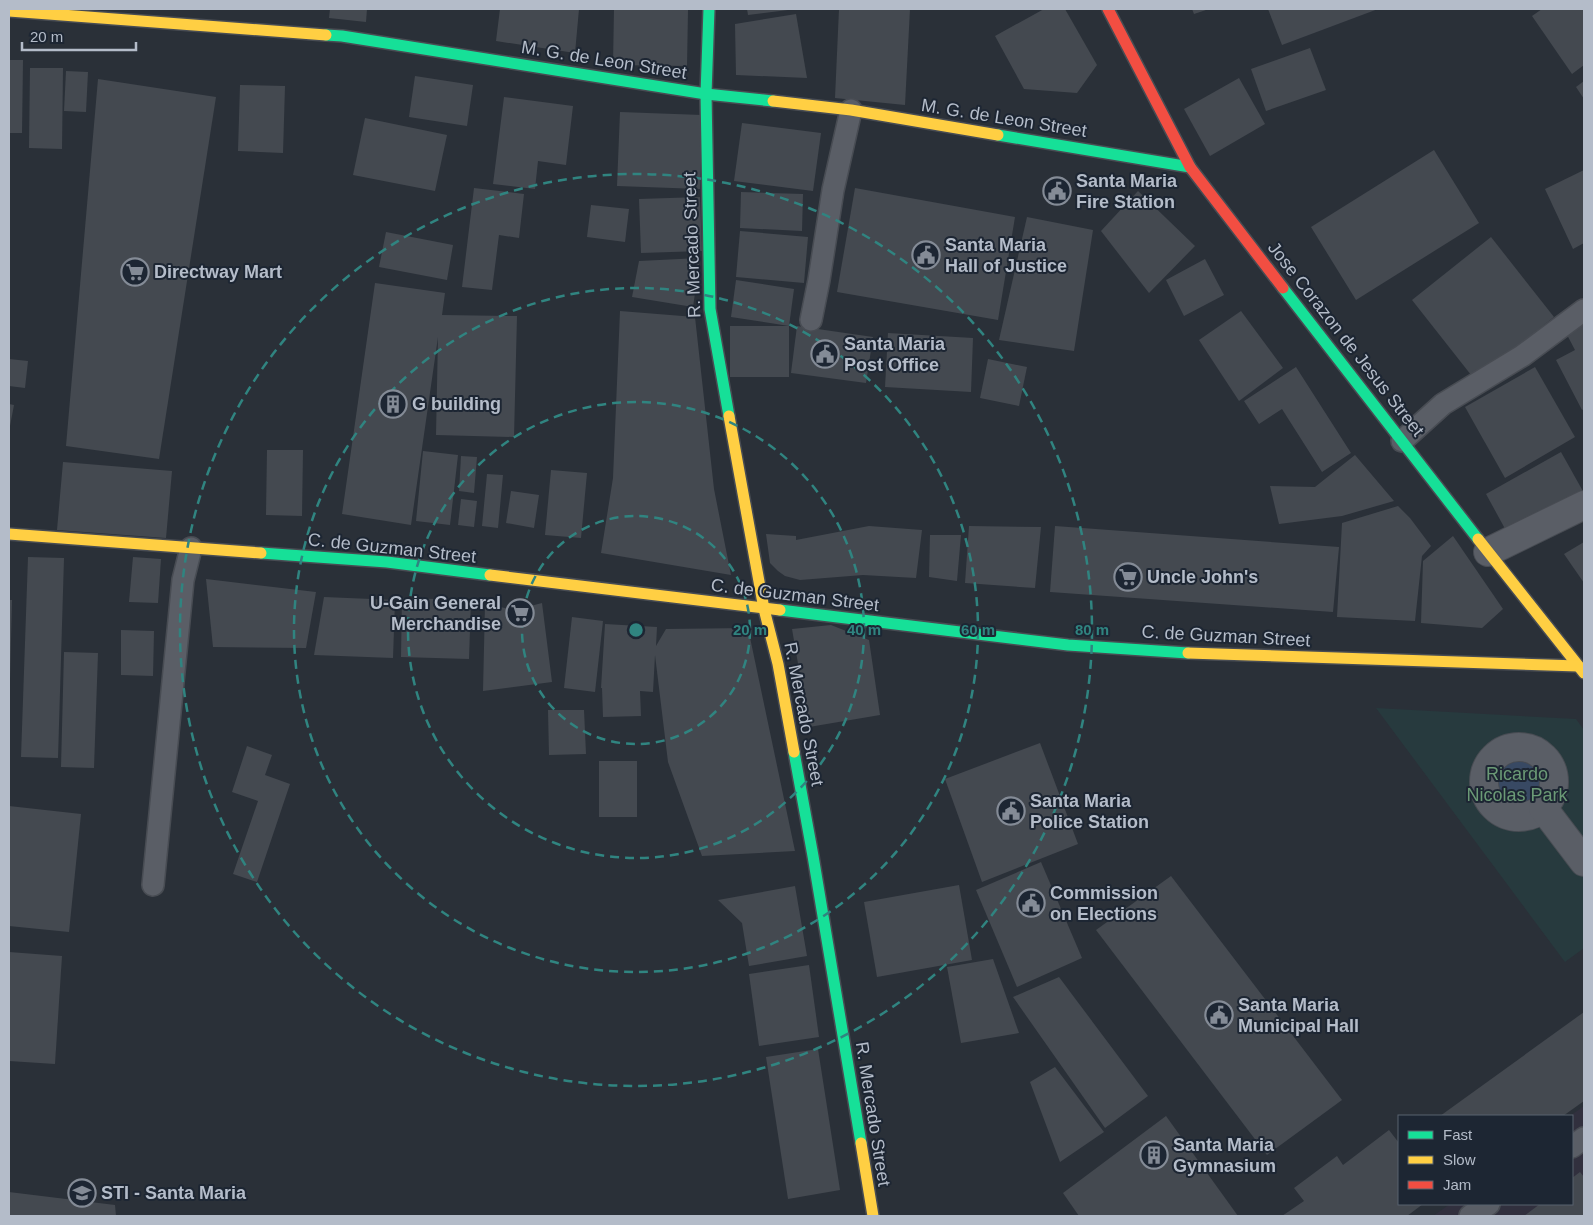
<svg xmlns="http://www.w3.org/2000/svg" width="1593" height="1225" font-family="Helvetica,sans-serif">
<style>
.medical{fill:#31303e}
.green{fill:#273a3e}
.water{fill:#384963}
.building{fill:#444950}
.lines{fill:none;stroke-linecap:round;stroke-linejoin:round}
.lane-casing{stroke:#484c53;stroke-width:24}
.street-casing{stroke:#484c53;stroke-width:30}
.fast-casing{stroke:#484c53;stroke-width:14}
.slow-casing{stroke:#484c53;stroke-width:14}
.jam-casing{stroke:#484c53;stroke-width:14}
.lane{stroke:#5a5e66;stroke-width:21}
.street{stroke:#5a5e66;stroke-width:28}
.fast{stroke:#16e098;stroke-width:11}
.slow{stroke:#ffcf43;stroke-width:11}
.jam{stroke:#f24e42;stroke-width:11}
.ring{fill:none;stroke:#308480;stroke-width:2.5;stroke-dasharray:9 6}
.labels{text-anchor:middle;stroke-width:4;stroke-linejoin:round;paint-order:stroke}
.street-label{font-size:18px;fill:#b4bcc9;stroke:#1d2633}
.poi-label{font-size:18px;font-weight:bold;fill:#b4bcc9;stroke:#1d2633;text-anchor:start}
.park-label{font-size:18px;fill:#6b9a76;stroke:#1d2633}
.centre{fill:#308480;stroke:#1d2633;stroke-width:2.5}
.ring-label{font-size:15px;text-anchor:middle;font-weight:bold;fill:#308480;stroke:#1d2633;stroke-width:4;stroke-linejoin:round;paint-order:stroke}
</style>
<rect width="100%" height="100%" fill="#2a3038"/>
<polygon class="medical" points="1584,1106 1584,1216 1433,1216 1450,1204 1572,1204 1572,1116 1570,1116"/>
<polygon class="green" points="1376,708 1576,719 1584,730 1584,948 1565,962"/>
<circle class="water" cx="1521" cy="782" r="23"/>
<g class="building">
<polygon points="330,9 367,9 366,22 329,18"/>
<polygon points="500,9 579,9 575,53 496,41"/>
<polygon points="614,9 688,10 687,66 613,65"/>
<polygon points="747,9 788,9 788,10 748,15"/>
<polygon points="839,9 910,9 905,105 835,98"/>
<polygon points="1044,9 1065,9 1097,65 1077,93 1024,89 995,36"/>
<polygon points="1192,9 1209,9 1194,14"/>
<polygon points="1268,9 1378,9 1282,45"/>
<polygon points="1542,9 1584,9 1584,65 1572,74 1532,16"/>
<polygon points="796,14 807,78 736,75 735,24"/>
<polygon points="1310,48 1326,90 1266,111 1251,69"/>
<polygon points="9,60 23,60 22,133 9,133"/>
<polygon points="30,68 63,68 62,149 29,148"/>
<polygon points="66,71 88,72 86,112 64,111"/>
<polygon points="415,76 473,85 467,126 409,117"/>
<polygon points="1239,78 1265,124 1210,156 1184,109"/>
<polygon points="98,79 216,97 159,459 66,446"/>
<polygon points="1584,81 1584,99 1576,87"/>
<polygon points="240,85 285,86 283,153 238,151"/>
<polygon points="504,97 573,106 566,165 538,161 535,189 493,184"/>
<polygon points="620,112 702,115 700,189 617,186"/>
<polygon points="365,118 447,135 435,191 353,175"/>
<polygon points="742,123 821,133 813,191 734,181"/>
<polygon points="1434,150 1479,223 1356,300 1311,227"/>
<polygon points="1584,170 1584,243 1573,249 1545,189"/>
<polygon points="474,188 524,194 519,238 499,235 492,290 462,287"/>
<polygon points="855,188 1015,217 998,320 837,292"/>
<polygon points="1138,191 1195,246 1149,293 1101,231"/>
<polygon points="741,192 803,194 802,231 740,228"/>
<polygon points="700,197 702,251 641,253 639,199"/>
<polygon points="591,205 629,209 625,242 587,237"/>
<polygon points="1027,217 1093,230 1074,351 999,340"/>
<polygon points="740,231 808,237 804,283 736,277"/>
<polygon points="386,232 453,245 447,280 379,267"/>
<polygon points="1491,237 1554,317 1475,380 1412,300"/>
<polygon points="700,258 693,307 632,297 639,261"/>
<polygon points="1205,259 1224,295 1184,316 1166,280"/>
<polygon points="736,280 794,289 789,326 731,317"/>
<polygon points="375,283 445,293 442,315 517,316 514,437 436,435 438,337 411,525 342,514"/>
<polygon points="620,311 695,317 714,489 731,575 601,553 613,478"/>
<polygon points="1241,311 1283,368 1239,401 1199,340"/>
<polygon points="1584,321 1584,409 1582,410 1556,360 1575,350 1565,331"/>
<rect x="730" y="326" width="59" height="51"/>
<polygon points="797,326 873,337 866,383 791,373"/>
<polygon points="888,333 973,338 971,392 885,387"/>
<polygon points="9,359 28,361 25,388 9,386"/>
<polygon points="988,359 1027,367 1019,406 980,398"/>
<polygon points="1296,367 1351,453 1322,472 1282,409 1259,424 1244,401"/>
<polygon points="1535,367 1575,437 1505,478 1465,407"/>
<polygon points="9,404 14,405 10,426 9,426"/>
<polygon points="267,450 303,450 302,516 266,515"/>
<polygon points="423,451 458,455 450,525 416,521"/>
<polygon points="1561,452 1584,493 1509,536 1486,494"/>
<polygon points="1355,455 1394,501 1342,516 1279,524 1270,486 1315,487"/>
<polygon points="461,456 477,457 474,493 459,491"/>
<polygon points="63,462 172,471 166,538 57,530"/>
<polygon points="551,470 587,473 581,538 545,535"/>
<polygon points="487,474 503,475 498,528 482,526"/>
<polygon points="511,491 539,495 534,528 506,523"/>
<polygon points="461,499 477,501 474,527 458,525"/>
<polygon points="1398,506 1410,518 1431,546 1422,556 1415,621 1337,617 1342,523"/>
<polygon points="869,526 922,530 916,578 863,575 800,580 785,576 778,571 770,563 766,534 796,536 796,540"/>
<polygon points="969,526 1041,527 1035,588 965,583"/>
<polygon points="1055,526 1339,547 1333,612 1050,592"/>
<polygon points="930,535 961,535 957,581 929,577"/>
<polygon points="1453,536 1503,609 1482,628 1421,623 1423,561"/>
<polygon points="1584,542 1584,583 1564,554"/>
<polygon points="28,557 64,558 58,758 21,757"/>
<polygon points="133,557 161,559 158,603 129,602"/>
<polygon points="206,579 316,592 306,648 213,647"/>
<polygon points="324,597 395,600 393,658 314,655"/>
<polygon points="402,598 471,600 469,659 401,657"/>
<polygon points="9,600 12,600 10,680 9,680"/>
<polygon points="542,603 552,682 483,691 485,604 515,610"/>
<polygon points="572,617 603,621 595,692 564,688"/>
<polygon points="605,624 657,627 656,646 666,629 748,628 795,851 702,856 668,762 655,655 653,692 640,691 641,716 603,717 602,688 601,688"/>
<polygon points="831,625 869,640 880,715 809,727 792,629"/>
<polygon points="121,630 154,631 153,676 121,675"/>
<polygon points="64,652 98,653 94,768 61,767"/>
<polygon points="548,710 584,710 586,754 549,755"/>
<polygon points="1040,743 1078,844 982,882 945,779"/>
<polygon points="247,746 272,755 265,775 290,784 257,882 233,874 258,801 232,792"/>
<rect x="599" y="761" width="38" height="56"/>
<polygon points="9,806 81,814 69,932 9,926"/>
<polygon points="1041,862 1082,958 1017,987 976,890"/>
<polygon points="1171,876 1342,1100 1267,1155 1096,930"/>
<polygon points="959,885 972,960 877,977 864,902"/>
<polygon points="795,886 807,956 749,966 742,923 718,900"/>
<polygon points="9,952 62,956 55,1064 9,1061"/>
<polygon points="993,959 1019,1033 961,1043 947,967"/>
<polygon points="809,965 819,1037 759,1046 749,974"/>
<polygon points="1059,977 1148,1096 1105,1128 1013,997"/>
<polygon points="1584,1012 1584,1101 1563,1116 1440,1116"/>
<polygon points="818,1049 840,1190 788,1199 766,1057"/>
<polygon points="1055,1067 1104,1132 1060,1162 1030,1082"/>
<polygon points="1166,1116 1238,1216 1079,1216 1063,1193"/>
<polygon points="1389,1130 1399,1143 1399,1204 1423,1204 1407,1216 1282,1216 1304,1201 1294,1188 1337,1156 1343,1165"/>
<polygon points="1580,1172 1584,1177 1584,1216 1524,1216 1540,1204 1572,1204 1572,1178"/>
<polygon points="9,1192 115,1205 116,1216 9,1216"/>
</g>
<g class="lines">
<g class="lane-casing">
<g id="lane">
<polyline points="811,320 819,280 833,190 851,110"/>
<polyline points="1402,441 1443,404 1522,356 1584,310"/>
<polyline points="153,885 183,580 191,548"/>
<polyline points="1572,1147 1584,1138"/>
<polyline points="1470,1216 1489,1204"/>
</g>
</g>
<g class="street-casing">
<g id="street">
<polyline points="1488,552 1584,505"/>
<circle cx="1519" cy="782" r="35"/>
<polyline points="1543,808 1584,862"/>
</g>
</g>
<g class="fast-casing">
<g id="fast">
<polyline points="709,9 706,94 710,309 729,416"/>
<polyline points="326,35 342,36 706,94 773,101"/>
<polyline points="998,135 1190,167"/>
<polyline points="1283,288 1478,539"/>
<polyline points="261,553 387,562 490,575"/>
<polyline points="780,610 1068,645 1188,653"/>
<polyline points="794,752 813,856 861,1143"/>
</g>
</g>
<g class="slow-casing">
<g id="slow">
<polyline points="9,11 326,35"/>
<polyline points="773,101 851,110 998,135"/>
<polyline points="729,416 764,609 778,664 794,752"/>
<polyline points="9,534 261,553"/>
<polyline points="1478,539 1584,673"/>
<polyline points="490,575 780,610"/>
<polyline points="1188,653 1578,666"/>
<polyline points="861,1143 873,1216"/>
</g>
</g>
<g class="jam-casing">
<polyline id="jam" points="1108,9 1190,167 1283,288"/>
</g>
<use href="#lane" class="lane"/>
<use href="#street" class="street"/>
<use href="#fast" class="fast"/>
<use href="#slow" class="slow"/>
<use href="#jam" class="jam"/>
</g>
<g class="ring">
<circle cx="636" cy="630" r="114"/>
<circle cx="636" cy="630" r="228"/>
<circle cx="636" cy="630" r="342"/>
<circle cx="636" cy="630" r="456"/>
</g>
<defs>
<g id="civic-ring" transform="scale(1.4375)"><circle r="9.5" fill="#1d2633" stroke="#848b96" stroke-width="1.5"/><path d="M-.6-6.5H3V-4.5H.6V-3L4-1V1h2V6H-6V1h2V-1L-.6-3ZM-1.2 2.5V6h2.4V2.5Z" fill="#848b96"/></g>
<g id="supermarket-ring" transform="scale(1.4375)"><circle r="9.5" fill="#1d2633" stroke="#848b96" stroke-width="1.5"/><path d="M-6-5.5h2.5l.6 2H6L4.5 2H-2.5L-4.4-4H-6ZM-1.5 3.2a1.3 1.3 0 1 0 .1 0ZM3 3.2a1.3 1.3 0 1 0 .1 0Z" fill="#848b96"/></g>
<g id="building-ring" transform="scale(1.4375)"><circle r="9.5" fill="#1d2633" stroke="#848b96" stroke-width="1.5"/><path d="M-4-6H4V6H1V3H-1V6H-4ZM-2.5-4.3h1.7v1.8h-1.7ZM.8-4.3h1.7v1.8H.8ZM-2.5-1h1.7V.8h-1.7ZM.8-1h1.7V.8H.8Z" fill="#848b96"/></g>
<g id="university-ring" transform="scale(1.4375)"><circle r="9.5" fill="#1d2633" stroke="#848b96" stroke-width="1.5"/><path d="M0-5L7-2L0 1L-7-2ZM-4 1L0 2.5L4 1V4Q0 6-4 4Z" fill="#848b96"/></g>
</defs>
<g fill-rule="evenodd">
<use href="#civic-ring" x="1057" y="191"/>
<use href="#civic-ring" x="926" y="255"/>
<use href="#supermarket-ring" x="135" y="272"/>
<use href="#civic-ring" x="825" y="354"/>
<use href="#building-ring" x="393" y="404"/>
<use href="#supermarket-ring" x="1128" y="577"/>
<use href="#supermarket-ring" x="520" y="613"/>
<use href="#civic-ring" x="1011" y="811"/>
<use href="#civic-ring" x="1031" y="903"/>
<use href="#civic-ring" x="1219" y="1015"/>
<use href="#building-ring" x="1154" y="1155"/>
<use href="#university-ring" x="82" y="1193"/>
</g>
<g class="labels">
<g class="street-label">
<text transform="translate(604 60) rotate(9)" y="6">M. G. de Leon Street</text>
<text transform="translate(1004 118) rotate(9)" y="6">M. G. de Leon Street</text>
<text transform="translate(692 245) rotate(-92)" y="6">R. Mercado Street</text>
<text transform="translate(1346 339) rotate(52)" y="6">Jose Corazon de Jesus Street</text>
<text transform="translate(392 548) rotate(6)" y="6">C. de Guzman Street</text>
<text transform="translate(795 595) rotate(7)" y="6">C. de Guzman Street</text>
<text transform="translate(1226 636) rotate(3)" y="6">C. de Guzman Street</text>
<text transform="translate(804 714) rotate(79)" y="6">R. Mercado Street</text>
<text transform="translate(873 1114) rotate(81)" y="6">R. Mercado Street</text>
</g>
<g class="poi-label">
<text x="1076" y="187">Santa Maria<tspan x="1076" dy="21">Fire Station</tspan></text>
<text x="945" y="251">Santa Maria<tspan x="945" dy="21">Hall of Justice</tspan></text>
<text x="154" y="278">Directway Mart</text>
<text x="844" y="350">Santa Maria<tspan x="844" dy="21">Post Office</tspan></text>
<text x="412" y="410">G building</text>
<text x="1147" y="583">Uncle John's</text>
<text x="501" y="609" text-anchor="end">U-Gain General<tspan x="501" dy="21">Merchandise</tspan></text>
<text x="1030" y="807">Santa Maria<tspan x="1030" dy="21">Police Station</tspan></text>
<text x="1050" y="899">Commission<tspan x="1050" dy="21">on Elections</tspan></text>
<text x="1238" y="1011">Santa Maria<tspan x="1238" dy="21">Municipal Hall</tspan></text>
<text x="1173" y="1151">Santa Maria<tspan x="1173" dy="21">Gymnasium</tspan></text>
<text x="101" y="1199">STI - Santa Maria</text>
</g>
<g class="park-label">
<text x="1517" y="780">Ricardo<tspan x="1517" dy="21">Nicolas Park</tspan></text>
</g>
</g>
<circle cx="636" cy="630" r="8" class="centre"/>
<g class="ring-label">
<text x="750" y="635">20 m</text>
<text x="864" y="635">40 m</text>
<text x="978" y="635">60 m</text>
<text x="1092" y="635">80 m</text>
</g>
<rect width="1593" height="1225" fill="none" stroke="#b4bcc9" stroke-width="20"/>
<rect x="1398" y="1115" width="175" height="90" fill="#1d2633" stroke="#59626f"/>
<rect x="1408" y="1131" width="25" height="8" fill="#16e098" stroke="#59626f"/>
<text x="1443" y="1140" font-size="15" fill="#b4bcc9">Fast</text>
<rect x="1408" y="1156" width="25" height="8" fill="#ffcf43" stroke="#59626f"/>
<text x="1443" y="1165" font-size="15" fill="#b4bcc9">Slow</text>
<rect x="1408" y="1181" width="25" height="8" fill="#f24e42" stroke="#59626f"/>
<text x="1443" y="1190" font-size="15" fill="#b4bcc9">Jam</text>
<path d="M22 42v8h114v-8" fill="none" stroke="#b4bcc9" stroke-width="2.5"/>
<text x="30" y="42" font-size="15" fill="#b4bcc9" stroke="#1d2633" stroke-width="4" paint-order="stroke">20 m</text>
</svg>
